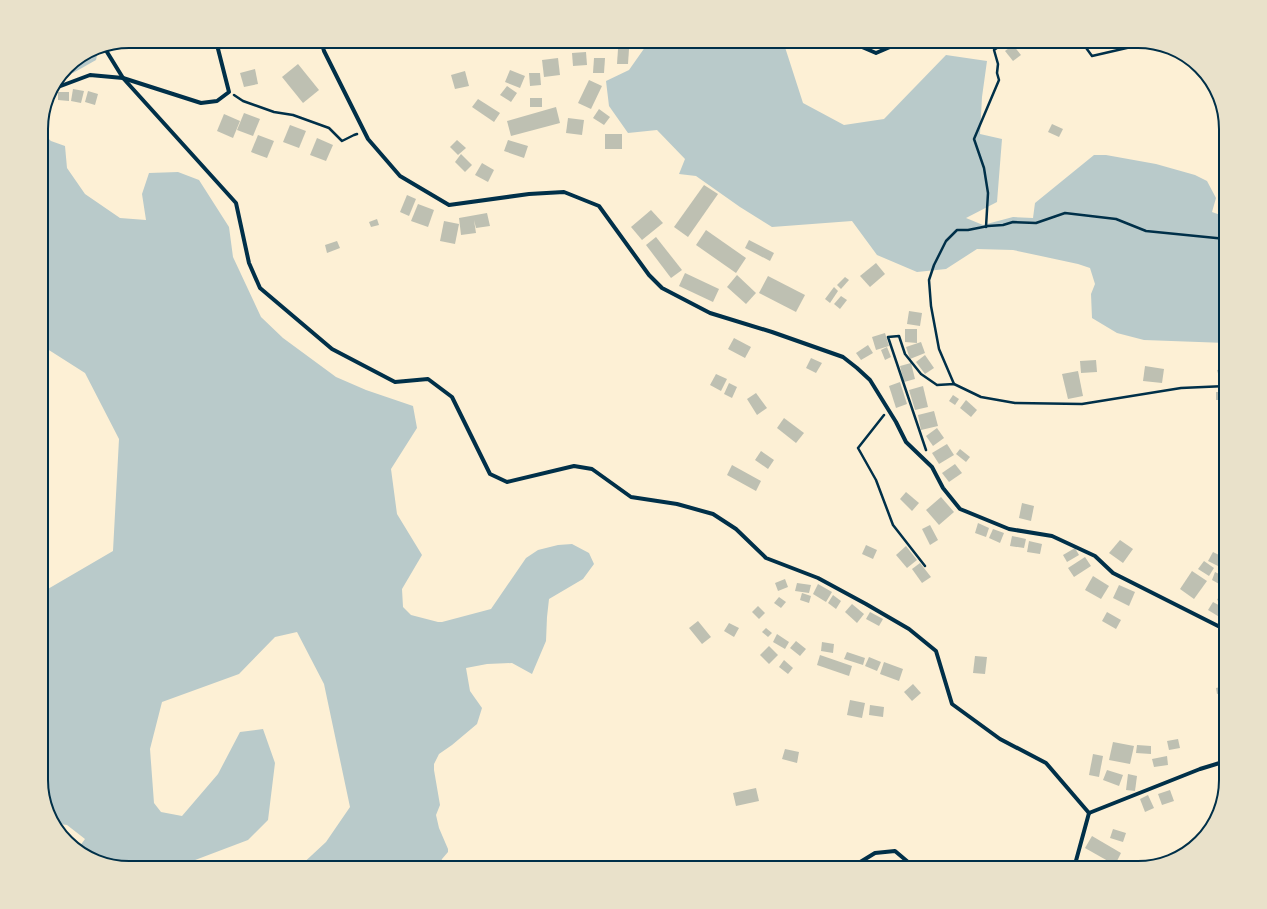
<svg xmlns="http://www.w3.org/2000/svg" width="1267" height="909" font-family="Raleway,sans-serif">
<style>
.green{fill:#b9caca}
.building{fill:#bec0b2}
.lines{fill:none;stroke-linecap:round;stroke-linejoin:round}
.path{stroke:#003049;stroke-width:2.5}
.minor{stroke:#003049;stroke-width:4}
.rim{fill:none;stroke:#003049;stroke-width:2}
</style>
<rect width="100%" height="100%" fill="#fdf0d5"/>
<g class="green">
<polygon points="648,41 783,41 803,103 844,125 884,119 946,55 987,61 982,97 980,134 1002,139 997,202 966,218 983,225 1013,217 1033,218 1035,203 1094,155 1106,155 1156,164 1195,175 1207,181 1216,198 1212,212 1226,217 1226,343 1144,340 1117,333 1092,318 1091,294 1095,284 1090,268 1078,264 1013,250 977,249 946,269 917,272 877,255 852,221 772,227 740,207 696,176 679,174 685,159 657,130 628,133 609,106 606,81 629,70 648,43"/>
<polygon points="99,47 96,60 73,73 62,75 71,63 96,48"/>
<polygon points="41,132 51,141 65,146 67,168 85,194 120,218 146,220 142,194 149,173 178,172 199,180 229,227 233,257 261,317 283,338 336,377 366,390 413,406 417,428 391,469 397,514 422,555 402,589 403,607 411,615 438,622 442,622 491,609 526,558 538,550 558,545 572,544 589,553 594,564 583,579 549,599 547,617 546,641 532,674 512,663 487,664 466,668 470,691 482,708 477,724 452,745 439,754 434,764 434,770 440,805 436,815 439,828 448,849 448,852 442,859 439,868 298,868 326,842 350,807 324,684 297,632 275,637 239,674 162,702 150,749 154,803 161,812 182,816 218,774 240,732 263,729 275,763 268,820 248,840 174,868 129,868 77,850 85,839 67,825 53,823 50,819 41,785 41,593 113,551 119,439 85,373 41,345"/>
</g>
<g class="building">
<polygon points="1013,45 1021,55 1013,61 1005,51"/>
<polygon points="618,49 629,49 628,64 617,64"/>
<polygon points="586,52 587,65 573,66 572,53"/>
<polygon points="558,58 560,75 544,77 542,60"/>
<polygon points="594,58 605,58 604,73 593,73"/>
<polygon points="298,64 319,90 303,103 282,77"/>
<polygon points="255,69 258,84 244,87 240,73"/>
<polygon points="510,70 525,76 520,88 505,82"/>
<polygon points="465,71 469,86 455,89 451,75"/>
<polygon points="529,73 540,73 541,85 530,86"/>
<polygon points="589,80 602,86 591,109 578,103"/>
<polygon points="507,86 517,93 511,102 500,95"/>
<polygon points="73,89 84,91 81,103 71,101"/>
<polygon points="88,91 98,94 95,105 85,102"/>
<polygon points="58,92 69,92 69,101 58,100"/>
<rect x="530" y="98" width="12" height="9"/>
<polygon points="478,99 500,113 494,122 472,107"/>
<polygon points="556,107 560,123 511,136 507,121"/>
<polygon points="599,109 610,117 604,125 593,118"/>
<polygon points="244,113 260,119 253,136 237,130"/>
<polygon points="224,114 240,121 233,138 217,131"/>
<polygon points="568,118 584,120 582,135 566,133"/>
<polygon points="1052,124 1063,129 1059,137 1048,132"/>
<polygon points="290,125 306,131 299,148 283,142"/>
<rect x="605" y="134" width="17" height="15"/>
<polygon points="258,135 274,141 267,158 251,152"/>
<polygon points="317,138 333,145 326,161 310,155"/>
<polygon points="457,140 466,148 458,155 450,147"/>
<polygon points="508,140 528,146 524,158 504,151"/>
<polygon points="461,154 472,165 465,172 455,162"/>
<polygon points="482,163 494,170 488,182 475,175"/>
<polygon points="704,185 718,194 688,237 674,227"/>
<polygon points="407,195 416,199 409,216 400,212"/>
<polygon points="418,204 434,210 428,227 411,221"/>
<polygon points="651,210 663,223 642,240 631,227"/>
<polygon points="487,213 490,226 476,228 474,220 476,233 461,235 459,218"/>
<polygon points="377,219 379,225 371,227 369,222"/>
<polygon points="444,221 459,224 455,244 440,241"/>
<polygon points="706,230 746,258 736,273 696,245"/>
<polygon points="656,237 682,270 671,278 646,245"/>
<polygon points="749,240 774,253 770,261 745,248"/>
<polygon points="337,241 340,248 327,253 325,245"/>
<polygon points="876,263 885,274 870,287 860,276"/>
<polygon points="685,273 719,289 713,302 679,286"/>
<polygon points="737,275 756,293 746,304 727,287"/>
<polygon points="768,276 805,295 796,312 759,293"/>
<polygon points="845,277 849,280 841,289 837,285"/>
<polygon points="834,287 838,291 830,303 825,299"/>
<polygon points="841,296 847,300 840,309 834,304"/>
<polygon points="909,311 922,313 920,326 907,324"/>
<polygon points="905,329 917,329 917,343 905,342"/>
<polygon points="885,333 889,346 876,350 872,337"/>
<polygon points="734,338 751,347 745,358 728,349"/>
<polygon points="921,342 925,353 910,359 906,347"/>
<polygon points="868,345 873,353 861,360 856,353"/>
<polygon points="887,347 891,357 885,360 881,350"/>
<polygon points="925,355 934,368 925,374 916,362"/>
<polygon points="811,358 822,363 816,373 806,368"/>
<polygon points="1096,360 1097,372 1081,373 1080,361"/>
<polygon points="911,363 915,379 904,382 900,366"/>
<polygon points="1145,366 1164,369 1162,383 1143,381"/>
<polygon points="1226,369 1226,376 1219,377 1217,370"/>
<polygon points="1078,371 1083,396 1068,399 1062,374"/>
<polygon points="716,374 727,379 721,391 710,385"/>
<polygon points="900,382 907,404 896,408 889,386"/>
<polygon points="729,383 737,387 732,398 724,394"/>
<polygon points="923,386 928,407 915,410 909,390"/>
<rect x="1216" y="392" width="10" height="8"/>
<polygon points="756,393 767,408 757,415 747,399"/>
<polygon points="953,395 959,399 955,405 949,401"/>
<polygon points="966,400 977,410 971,417 960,408"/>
<polygon points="934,411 938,426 921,430 918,415"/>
<polygon points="784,418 804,433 796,443 777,428"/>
<polygon points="937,428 944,438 933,446 926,436"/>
<polygon points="947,444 954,455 939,464 932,453"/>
<polygon points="960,449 970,457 966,462 956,454"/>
<polygon points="761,451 774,460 768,469 755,460"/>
<polygon points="955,464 962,473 949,482 942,473"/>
<polygon points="732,465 761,481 756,491 727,475"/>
<polygon points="906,492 919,503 912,511 900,499"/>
<polygon points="941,497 954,512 939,525 926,510"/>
<polygon points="1022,503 1034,506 1031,521 1019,518"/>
<polygon points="978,523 989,528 986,537 975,533"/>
<polygon points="930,525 938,540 930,545 922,529"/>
<polygon points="993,529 1004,533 1000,543 989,538"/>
<polygon points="1012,536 1026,539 1024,548 1010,546"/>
<polygon points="1120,540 1133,549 1123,563 1109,553"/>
<polygon points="1029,541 1042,544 1040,554 1027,552"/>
<polygon points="866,545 877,550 873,559 862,554"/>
<polygon points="906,546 917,560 907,568 896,555"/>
<polygon points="1075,548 1079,555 1067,562 1063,555"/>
<polygon points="1213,552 1225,558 1220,567 1208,561"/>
<polygon points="1085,557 1091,566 1074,577 1068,568"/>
<polygon points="1204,561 1214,568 1209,576 1198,569"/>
<polygon points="920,563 931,577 922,583 912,569"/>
<polygon points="1192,571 1207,581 1194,599 1180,589"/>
<polygon points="1215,572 1225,577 1221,585 1212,580"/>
<polygon points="1093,576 1109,586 1101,599 1085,590"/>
<polygon points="785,579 788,587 778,591 775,583"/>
<polygon points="797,583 811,585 809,593 795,591"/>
<polygon points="818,584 832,592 826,602 813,594"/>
<polygon points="1119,585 1135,592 1129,606 1113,598"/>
<polygon points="1222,591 1226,593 1226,604 1217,600"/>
<polygon points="802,593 811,596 809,603 800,600"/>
<polygon points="833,595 841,601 836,609 828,603"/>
<polygon points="779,597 786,602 781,608 774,603"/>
<polygon points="1213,602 1226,609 1226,621 1208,610"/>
<polygon points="852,604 864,614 857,623 845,612"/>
<polygon points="758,606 765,613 759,619 752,612"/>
<polygon points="870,612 883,619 879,626 866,619"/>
<polygon points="1107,612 1121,620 1116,629 1102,621"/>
<polygon points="698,621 711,637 702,644 689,628"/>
<polygon points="729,623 739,628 734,637 724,631"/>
<polygon points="766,628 772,633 768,637 762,632"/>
<polygon points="777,634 789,642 785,649 773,642"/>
<polygon points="796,641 806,649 800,656 790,648"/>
<polygon points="822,642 834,644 833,653 821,651"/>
<polygon points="769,646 778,655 769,664 760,655"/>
<polygon points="847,652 865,658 863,665 844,659"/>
<polygon points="820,655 852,666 849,676 817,665"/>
<polygon points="975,656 987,657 985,674 973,673"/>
<polygon points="869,657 881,662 877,671 865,666"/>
<polygon points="784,660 793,668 788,674 779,667"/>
<polygon points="884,662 903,669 899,681 880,674"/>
<polygon points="913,684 921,693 912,701 904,692"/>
<polygon points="1225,686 1226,692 1217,694 1216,688"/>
<polygon points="850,700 865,703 862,718 847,715"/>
<polygon points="870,705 884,707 883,717 869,715"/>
<polygon points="1178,739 1180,748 1169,750 1167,741"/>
<polygon points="1113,742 1134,746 1130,764 1109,760"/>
<polygon points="1137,745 1151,746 1151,754 1136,753"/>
<polygon points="785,749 799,752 797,763 782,759"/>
<polygon points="1093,754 1103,756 1099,777 1089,775"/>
<polygon points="1167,756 1168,765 1154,767 1152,759"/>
<polygon points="1107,770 1123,775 1119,786 1103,780"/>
<polygon points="1128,774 1137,776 1135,791 1126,790"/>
<polygon points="756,788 759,801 736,806 733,793"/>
<polygon points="1170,790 1174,801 1162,805 1158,794"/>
<polygon points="1148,795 1154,808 1145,812 1140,799"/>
<polygon points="1113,829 1126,833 1123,842 1110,838"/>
<polygon points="1092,836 1121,853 1115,865 1085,848"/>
</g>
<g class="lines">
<g class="path">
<polyline points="1079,41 1084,45 1092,56 1131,47 1148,44"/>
<polyline points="1175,53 1179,55"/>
<polyline points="234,95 243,101 274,112 293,115 329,128 342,141 354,135 357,134"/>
<polyline points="986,227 988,193 984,168 974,139 999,80 997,73 998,64 994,50 1001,45 1002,41"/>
<polyline points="954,384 939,349 931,306 929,280 934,265 946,241 957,230 968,230 988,226 1003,225 1013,222 1036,223 1065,213 1116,219 1146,231 1226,239"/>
<polyline points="884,415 858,448 876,480 893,525 925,566"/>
<polyline points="926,450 888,337 899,336 905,354 921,374 937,385 954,384 981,397 1015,403 1082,404 1181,388 1226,386"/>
</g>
<g class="minor">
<polyline points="321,41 324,51 368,139 400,176 449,205 529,194 564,192 599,206 649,275 662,288 710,313 772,332 843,357 857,368 870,380 896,422 906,442 932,467 943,488 960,509 1009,529 1052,536 1095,556 1113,573 1226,630"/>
<polyline points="853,41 855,44 876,53 904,41"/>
<polyline points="108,45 107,52 123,78 236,203 249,263 260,288 332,349 395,382 428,379 452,397 490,474 507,482 574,466 592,469 631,497 677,504 713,514 736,529 766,558 818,578 866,604 909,629 936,651 952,704 1000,739 1046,763 1089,813"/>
<polyline points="50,90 90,75 123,78 201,103 217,101 229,92 216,41"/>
<polyline points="1089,813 1200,769 1226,761"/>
<polyline points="856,868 857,864 875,853 895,851 908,862 913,868"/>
<polyline points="1074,868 1089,813"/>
</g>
</g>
<path d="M0 0H1267V909H0ZM129 48H1138A81 81 0 0 1 1219 129V780A81 81 0 0 1 1138 861H129A81 81 0 0 1 48 780V129A81 81 0 0 1 129 48Z" fill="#e9e1ca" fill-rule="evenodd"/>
<path class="rim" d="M129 48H1138A81 81 0 0 1 1219 129V780A81 81 0 0 1 1138 861H129A81 81 0 0 1 48 780V129A81 81 0 0 1 129 48Z"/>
</svg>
